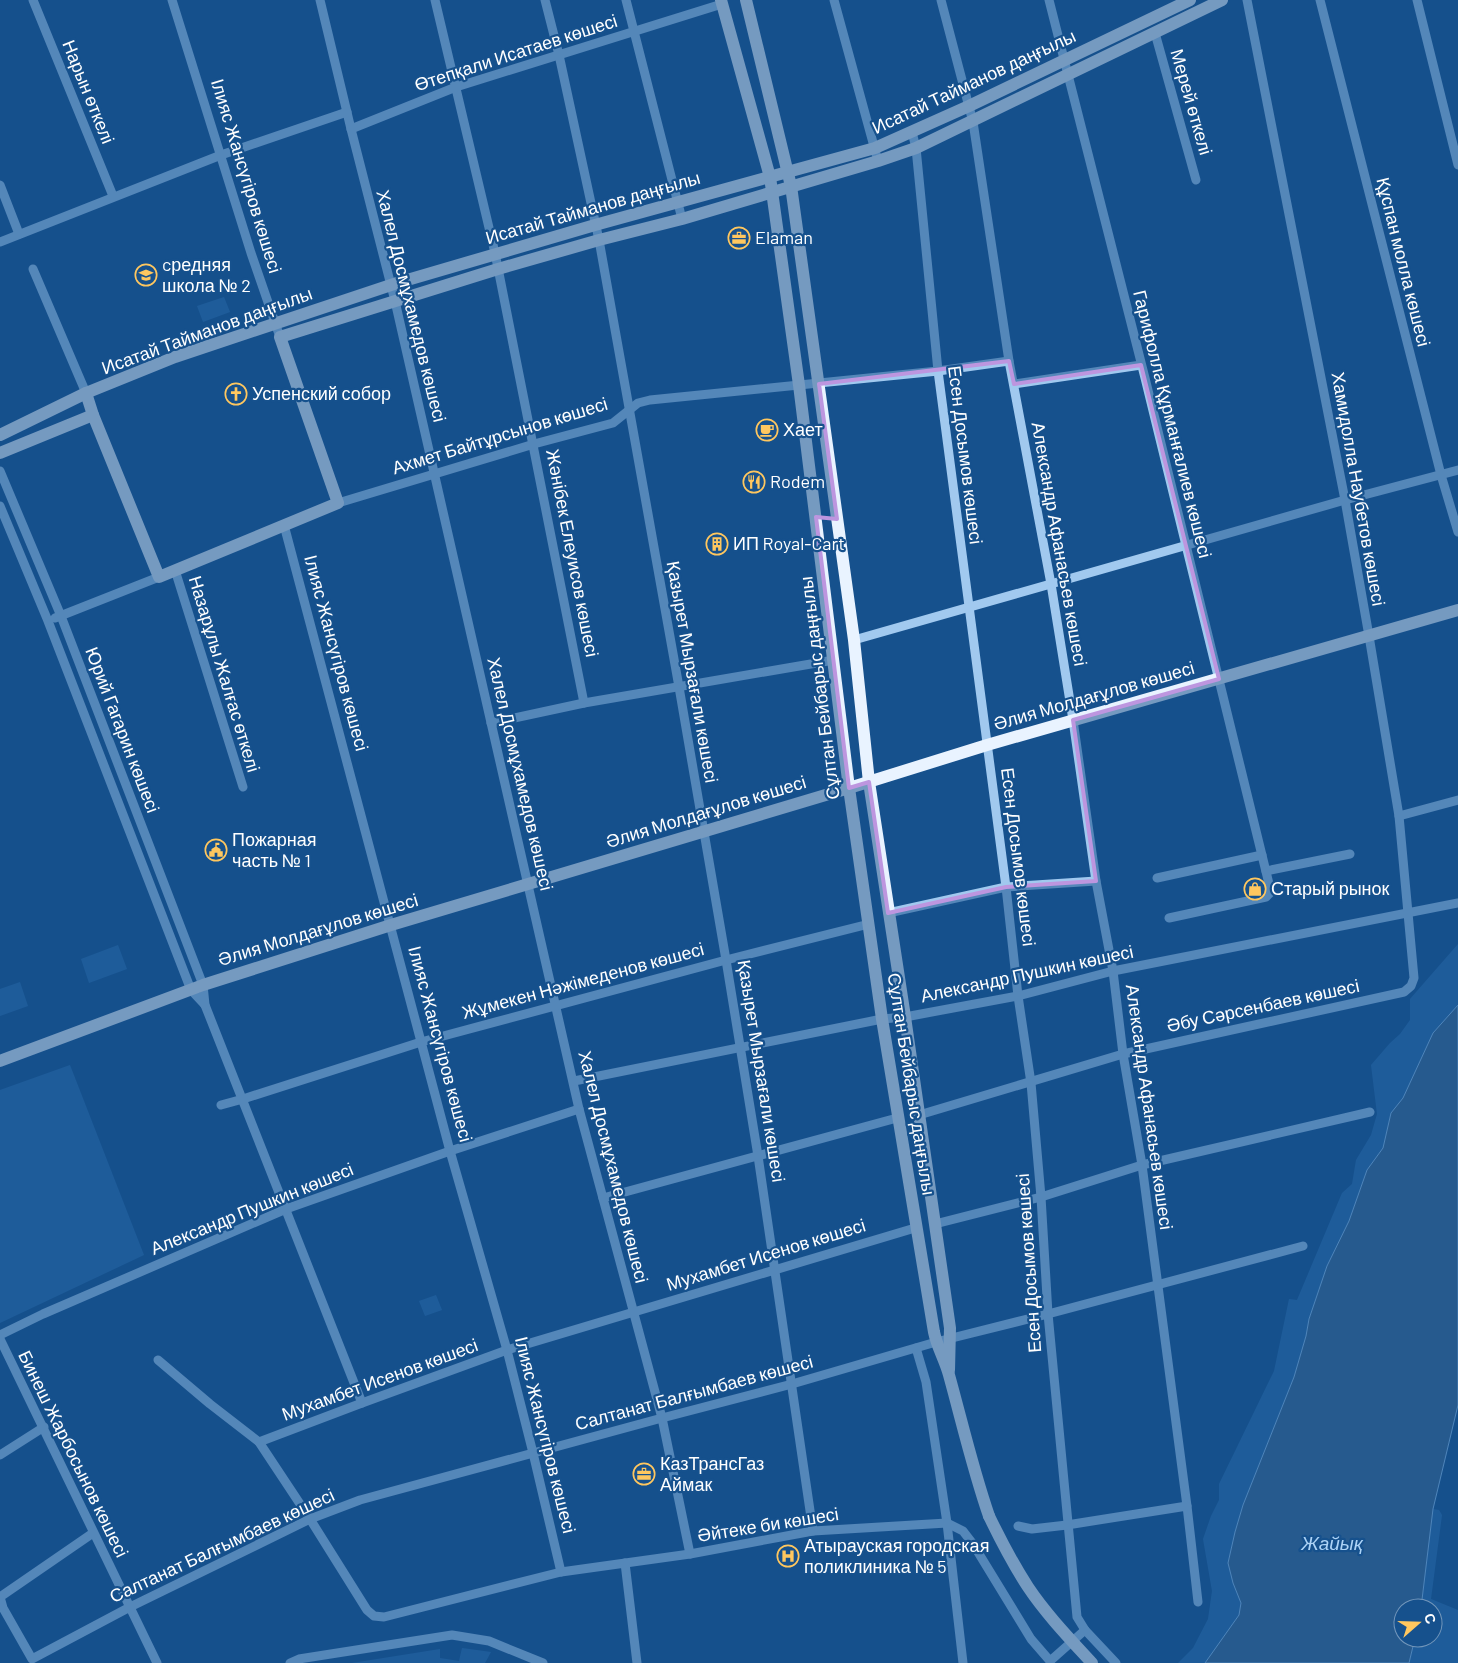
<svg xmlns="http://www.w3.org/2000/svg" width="1458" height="1663" font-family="Barlow,sans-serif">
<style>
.green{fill:#296cac}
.water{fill:#3b6691;stroke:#93c5f2}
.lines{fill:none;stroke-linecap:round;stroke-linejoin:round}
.minor{stroke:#a1c9ef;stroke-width:9}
.major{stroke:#e9f3ff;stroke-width:12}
.major-bridge{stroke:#e9f3ff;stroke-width:12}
.marked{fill:none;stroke:#bd96df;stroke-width:4;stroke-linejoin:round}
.labels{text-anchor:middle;stroke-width:4.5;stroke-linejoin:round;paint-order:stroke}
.street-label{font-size:18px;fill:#fff;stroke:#16518d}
.poi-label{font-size:18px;fill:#fff;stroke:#16518d;text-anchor:start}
.water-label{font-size:19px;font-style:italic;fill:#add3f6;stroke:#16518d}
</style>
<rect width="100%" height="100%" fill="#16518d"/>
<g class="green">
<polygon points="224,297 230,312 203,322 197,306"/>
<polygon points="1458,944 1458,1005 1433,1033 1403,1098 1391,1113 1383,1148 1367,1170 1349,1221 1327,1266 1309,1319 1306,1336 1294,1377 1243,1505 1235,1532 1228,1563 1233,1583 1241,1603 1239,1615 1205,1663 1178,1663 1193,1648 1208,1619 1212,1591 1203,1539 1211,1516 1219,1500 1219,1484 1274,1371 1289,1299 1297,1300 1342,1193 1352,1184 1356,1160 1371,1135 1377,1114 1371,1065 1390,1043 1400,1034 1410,1020 1410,999"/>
<polygon points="118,945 127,969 89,983 81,959"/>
<polygon points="20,982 28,1006 0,1016 0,989"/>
<polygon points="70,1065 144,1255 0,1323 0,1090"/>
<polygon points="436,1295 442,1310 425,1316 419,1301"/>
<polygon points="1433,1509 1439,1510 1442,1515 1431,1599 1458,1610 1458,1663 1409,1663 1415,1638 1433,1638 1433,1608 1421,1608"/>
<polygon points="462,1648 491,1652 485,1663 352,1663 440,1649 440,1658 459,1661"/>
</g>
<polygon class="water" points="1458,1005 1458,1405 1433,1509 1421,1608 1403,1608 1403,1638 1415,1638 1409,1663 1205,1663 1239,1615 1241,1603 1233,1583 1228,1563 1235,1532 1243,1505 1294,1377 1306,1336 1309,1319 1327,1266 1349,1221 1367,1170 1383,1148 1391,1113 1403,1098 1433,1033"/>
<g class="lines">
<g class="minor">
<polyline points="33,0 113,196"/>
<polyline points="172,0 251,253 280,337"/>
<polyline points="320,0 351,129 395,301 579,1109 662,1418 690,1554"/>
<polyline points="435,0 495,253 584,703"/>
<polyline points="545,0 559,55 599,240 679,687 726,960 758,1156 813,1531"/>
<polyline points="626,0 682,219"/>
<polyline points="834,0 878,161"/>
<polyline points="941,0 973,122 1009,361 1051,584 1073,720 1096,881 1113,971 1123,1054 1142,1165 1187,1506 1198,1602"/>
<polyline points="1049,0 1145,378 1270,888 1270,893 1266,897 1169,918"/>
<polyline points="1320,0 1441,475 1458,532"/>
<polyline points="1417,0 1458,165"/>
<polyline points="1155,33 1196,180"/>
<polyline points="351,129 456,87 722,4"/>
<polyline points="912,132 916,148 938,371 1006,887 1018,996 1031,1083 1041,1197 1048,1314 1077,1617 1085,1630 1116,1663"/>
<polyline points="0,185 19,234"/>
<polyline points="0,242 221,155 347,112"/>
<polyline points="33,269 86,393"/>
<polyline points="1014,384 1141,365"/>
<polyline points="0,471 61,616 203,985 205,1005 362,1403"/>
<polyline points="338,503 534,444 613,423 638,403 650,400 938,371 1009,361"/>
<polyline points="0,506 48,621 191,990 205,1005"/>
<polyline points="284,525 450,1151 507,1350 533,1453 561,1572"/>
<polyline points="175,570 243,787"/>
<polyline points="55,618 159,577"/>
<polyline points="854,640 1345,500 1458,470"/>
<polyline points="491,723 584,703 834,660"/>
<polyline points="1399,816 1458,800"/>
<polyline points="1266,871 1350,854"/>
<polyline points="1157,878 1262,855"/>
<polyline points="888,913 1006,887 1096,881"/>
<polyline points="574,1081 882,1019 905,1017 1018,996 1113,971 1458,903"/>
<polyline points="221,1105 243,1099 421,1042 726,960 869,924"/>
<polyline points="919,1115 1123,1054 1404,992 1411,986 1414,978 1399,816 1369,636 1345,500 1247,0"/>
<polyline points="603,1198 897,1118"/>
<polyline points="935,1224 1041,1197 1142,1165 1370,1112"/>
<polyline points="0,1335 43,1314 286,1209 450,1151 579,1109"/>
<polyline points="0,1339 157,1663"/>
<polyline points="916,1348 926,1382 947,1523 963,1663"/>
<polyline points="158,1360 210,1404 259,1442 310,1519 367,1610 374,1616 384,1617 561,1572 690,1554 813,1531 947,1523 963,1531 973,1544 1031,1639 1050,1661 1085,1630"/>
<polyline points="259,1442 362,1403 507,1350 915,1228"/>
<polyline points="0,1455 44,1427"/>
<polyline points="1018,1526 1032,1529 1067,1525 1187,1506"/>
<polyline points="93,1533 0,1597 3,1608 32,1659 130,1607 310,1519 360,1500 662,1418 792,1384 936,1342 1048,1314 1303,1246"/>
<polyline points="625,1563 637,1663"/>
<polyline points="290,1663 299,1659 452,1635 489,1641 543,1663"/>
</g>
<g class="major">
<path d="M721,0l49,177 29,208 50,403 33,231 52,313c3,15 11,28 15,43 13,47 24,95 40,141"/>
<polyline points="746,0 791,186 854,640 869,782 905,1017 950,1328 949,1370"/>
<polyline points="86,393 93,415 159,577 338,503 280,337 498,269 599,240 682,219 878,161 916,148 1222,0"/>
<polyline points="0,435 86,393 175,357 397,283 595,225 875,148 969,106 1190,0"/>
<polyline points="0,453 93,415"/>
<polyline points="0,1061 203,985 391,925 849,788 987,745 1458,610"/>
</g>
<path class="major-bridge" d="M989,1516c12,25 24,48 39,71 18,27 42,52 64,76"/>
</g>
<path d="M0 0H1458V1663H0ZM1009,361l5,23 127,-19 78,314 -146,41 23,161 -90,6 -118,26 -19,-131 -20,6 -33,-271 21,2 -18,-135z" fill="#16518d" fill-opacity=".55" fill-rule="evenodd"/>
<path class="marked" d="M1009,361l5,23 127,-19 78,314 -146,41 23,161 -90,6 -118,26 -19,-131 -20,6 -33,-271 21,2 -18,-135z"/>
<defs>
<g id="office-ring" transform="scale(1.125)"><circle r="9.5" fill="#16518d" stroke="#ffc75f" stroke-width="1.5"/><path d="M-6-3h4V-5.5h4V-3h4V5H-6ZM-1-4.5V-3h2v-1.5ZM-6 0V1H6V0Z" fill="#ffc75f"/></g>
<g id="school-ring" transform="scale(1.125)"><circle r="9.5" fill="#16518d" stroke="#ffc75f" stroke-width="1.5"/><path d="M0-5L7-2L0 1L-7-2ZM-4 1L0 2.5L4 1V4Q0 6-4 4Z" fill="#ffc75f"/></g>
<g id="church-ring" transform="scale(1.125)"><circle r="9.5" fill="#16518d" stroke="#ffc75f" stroke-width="1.5"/><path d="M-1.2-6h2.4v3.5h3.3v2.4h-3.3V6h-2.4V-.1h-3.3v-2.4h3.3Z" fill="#ffc75f"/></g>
<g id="cafe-ring" transform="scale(1.125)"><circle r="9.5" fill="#16518d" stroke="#ffc75f" stroke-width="1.5"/><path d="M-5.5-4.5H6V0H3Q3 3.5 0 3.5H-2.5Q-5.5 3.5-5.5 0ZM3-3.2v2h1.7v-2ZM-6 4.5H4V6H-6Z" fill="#ffc75f"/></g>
<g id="restaurant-ring" transform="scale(1.125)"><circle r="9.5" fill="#16518d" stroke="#ffc75f" stroke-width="1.5"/><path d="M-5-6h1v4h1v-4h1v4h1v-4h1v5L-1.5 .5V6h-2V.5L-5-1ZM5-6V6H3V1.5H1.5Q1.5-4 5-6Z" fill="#ffc75f"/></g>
<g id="building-ring" transform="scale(1.125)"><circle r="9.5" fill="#16518d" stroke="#ffc75f" stroke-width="1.5"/><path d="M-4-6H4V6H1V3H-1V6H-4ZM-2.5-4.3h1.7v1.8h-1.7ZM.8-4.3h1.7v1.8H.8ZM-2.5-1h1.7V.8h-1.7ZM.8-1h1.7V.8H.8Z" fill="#ffc75f"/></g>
<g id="civic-ring" transform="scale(1.125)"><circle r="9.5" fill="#16518d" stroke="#ffc75f" stroke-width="1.5"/><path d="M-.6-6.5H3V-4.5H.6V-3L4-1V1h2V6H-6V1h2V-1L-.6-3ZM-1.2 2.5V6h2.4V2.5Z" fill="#ffc75f"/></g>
<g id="shop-ring" transform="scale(1.125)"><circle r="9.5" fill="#16518d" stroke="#ffc75f" stroke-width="1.5"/><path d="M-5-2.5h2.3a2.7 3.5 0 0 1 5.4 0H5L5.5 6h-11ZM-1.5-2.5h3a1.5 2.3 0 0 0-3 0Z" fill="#ffc75f"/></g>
<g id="hospital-ring" transform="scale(1.125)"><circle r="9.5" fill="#16518d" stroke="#ffc75f" stroke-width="1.5"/><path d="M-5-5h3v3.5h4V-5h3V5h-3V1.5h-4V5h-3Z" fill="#ffc75f"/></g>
</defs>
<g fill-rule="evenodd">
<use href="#office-ring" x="739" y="238"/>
<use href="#school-ring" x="146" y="275"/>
<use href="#church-ring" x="236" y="394"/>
<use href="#cafe-ring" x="767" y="430"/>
<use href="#restaurant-ring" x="754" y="482"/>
<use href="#building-ring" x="717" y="544"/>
<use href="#civic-ring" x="216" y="850"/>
<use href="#shop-ring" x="1255" y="889"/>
<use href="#office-ring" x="644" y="1474"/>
<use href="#hospital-ring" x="788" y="1556"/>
</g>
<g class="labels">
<g class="street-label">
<text transform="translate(516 53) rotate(-18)" y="6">Өтепқали Исатаев көшесі</text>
<text transform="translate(974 82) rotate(-25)" y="6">Исатай Тайманов даңғылы</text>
<text transform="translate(88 92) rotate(68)" y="6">Нарын өткелі</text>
<text transform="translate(1191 102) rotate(74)" y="6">Мерей өткелі</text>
<text transform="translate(246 176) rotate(73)" y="6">Ілияс Жансүгіров көшесі</text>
<text transform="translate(593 208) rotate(-16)" y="6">Исатай Тайманов даңғылы</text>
<text transform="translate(1403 262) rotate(76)" y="6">Құспан молла көшесі</text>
<text transform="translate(411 306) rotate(76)" y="6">Халел Досмұхамедов көшесі</text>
<text transform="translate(207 331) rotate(-20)" y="6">Исатай Тайманов даңғылы</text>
<text transform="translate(1172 424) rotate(76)" y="6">Гарифолла Құрманғалиев көшесі</text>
<text transform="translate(500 436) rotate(-17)" y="6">Ахмет Байтұрсынов көшесі</text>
<text transform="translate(965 455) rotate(83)" y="6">Есен Досымов көшесі</text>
<text transform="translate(1358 489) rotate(80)" y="6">Хамидолла Наубетов көшесі</text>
<text transform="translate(1059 544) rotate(80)" y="6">Александр Афанасьев көшесі</text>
<text transform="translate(572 553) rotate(79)" y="6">Жәнібек Елеуисов көшесі</text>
<text transform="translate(336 653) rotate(75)" y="6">Ілияс Жансүгіров көшесі</text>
<text transform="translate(692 672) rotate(80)" y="6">Қазырет Мырзағали көшесі</text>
<text transform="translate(224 674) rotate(73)" y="6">Назарұлы Жалғас өткелі</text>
<text transform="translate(820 688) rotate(-97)" y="6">Сұлтан Бейбарыс даңғылы</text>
<text transform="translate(1094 696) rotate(-16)" y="6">Әлия Молдағұлов көшесі</text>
<text transform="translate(122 730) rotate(69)" y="6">Юрий Гагарин көшесі</text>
<text transform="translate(520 774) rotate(77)" y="6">Халел Досмұхамедов көшесі</text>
<text transform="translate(706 812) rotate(-17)" y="6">Әлия Молдағұлов көшесі</text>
<text transform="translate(1018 857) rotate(83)" y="6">Есен Досымов көшесі</text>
<text transform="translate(318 930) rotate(-17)" y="6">Әлия Молдағұлов көшесі</text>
<text transform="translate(1027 974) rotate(-12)" y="6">Александр Пушкин көшесі</text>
<text transform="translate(583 981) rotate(-15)" y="6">Жұмекен Нәжімеденов көшесі</text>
<text transform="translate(1263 1006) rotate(-12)" y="6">Әбу Сәрсенбаев көшесі</text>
<text transform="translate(440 1044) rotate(75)" y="6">Ілияс Жансүгіров көшесі</text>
<text transform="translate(761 1071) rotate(81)" y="6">Қазырет Мырзағали көшесі</text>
<text transform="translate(911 1084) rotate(81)" y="6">Сұлтан Бейбарыс даңғылы</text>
<text transform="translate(1149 1107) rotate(82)" y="6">Александр Афанасьев көшесі</text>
<text transform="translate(613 1167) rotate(76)" y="6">Халел Досмұхамедов көшесі</text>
<text transform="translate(252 1209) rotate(-22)" y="6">Александр Пушкин көшесі</text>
<text transform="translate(766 1255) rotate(-17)" y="6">Мухамбет Исенов көшесі</text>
<text transform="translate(1029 1263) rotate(-94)" y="6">Есен Досымов көшесі</text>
<text transform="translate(380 1380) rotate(-20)" y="6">Мухамбет Исенов көшесі</text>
<text transform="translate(694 1393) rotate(-15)" y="6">Салтанат Балғымбаев көшесі</text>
<text transform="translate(545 1435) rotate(76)" y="6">Ілияс Жансүгіров көшесі</text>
<text transform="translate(73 1454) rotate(64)" y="6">Бинеш Жарбосынов көшесі</text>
<text transform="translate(768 1525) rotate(-9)" y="6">Әйтеке би көшесі</text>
<text transform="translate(222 1546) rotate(-25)" y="6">Салтанат Балғымбаев көшесі</text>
</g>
<g class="poi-label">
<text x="755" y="244">Elaman</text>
<text x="162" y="271">cредняя<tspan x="162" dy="21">школа № 2</tspan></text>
<text x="252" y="400">Успенский собор</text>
<text x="783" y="436">Хает</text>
<text x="770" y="488">Rodem</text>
<text x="733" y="550">ИП Royal-Cart</text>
<text x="232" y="846">Пожарная<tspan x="232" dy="21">часть № 1</tspan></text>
<text x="1271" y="895">Старый рынок</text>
<text x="660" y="1470">КазТрансГаз<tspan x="660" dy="21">Аймак</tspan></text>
<text x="804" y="1552">Атырауская городская<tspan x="804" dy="21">поликлиника № 5</tspan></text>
</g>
<g class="water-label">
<text x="1332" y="1550">Жайық</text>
</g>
</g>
<g transform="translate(1418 1623) rotate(70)"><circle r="24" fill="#16518d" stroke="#7397bb"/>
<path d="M0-4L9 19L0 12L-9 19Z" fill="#ffc75f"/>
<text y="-8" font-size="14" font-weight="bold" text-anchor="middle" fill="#ffffff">С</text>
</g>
</svg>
